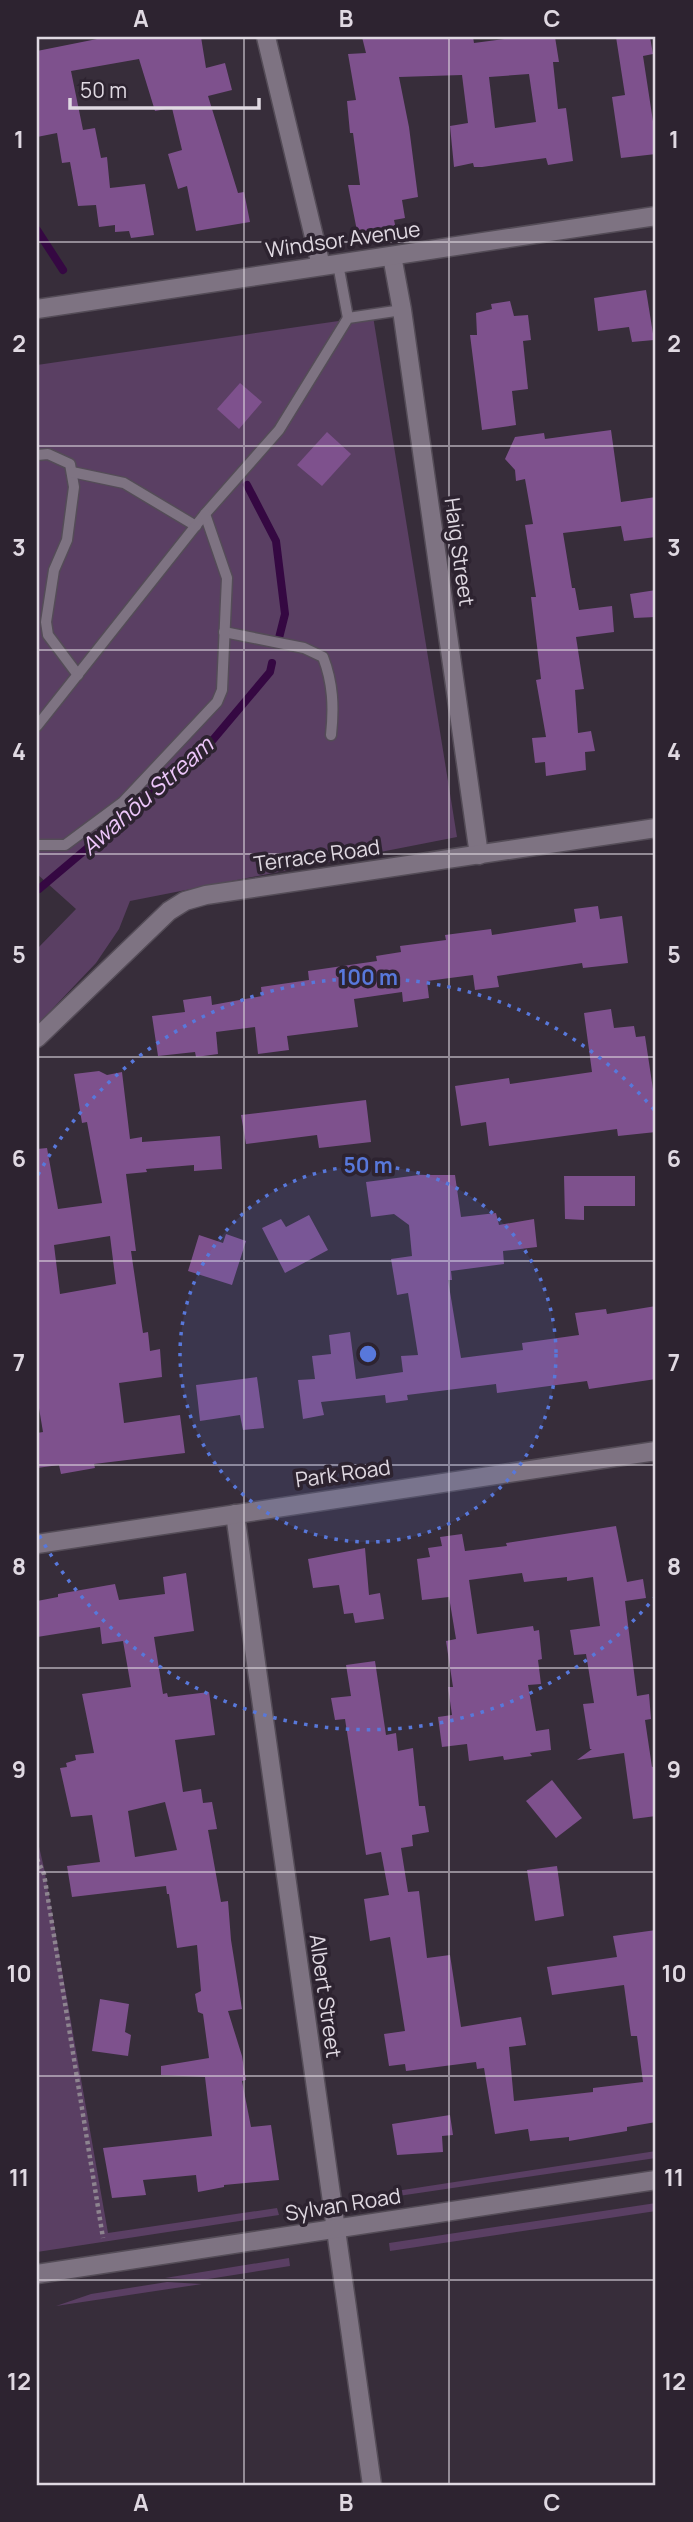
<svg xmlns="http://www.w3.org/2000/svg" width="693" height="2522" font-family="Manrope,sans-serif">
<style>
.green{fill:#5a3f63}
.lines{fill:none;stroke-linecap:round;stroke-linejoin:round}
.stream{stroke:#350842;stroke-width:8}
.building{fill:#7e518d;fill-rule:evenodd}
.service-casing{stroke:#544c57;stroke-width:13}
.minor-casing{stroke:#544c57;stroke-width:21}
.tertiary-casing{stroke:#544c57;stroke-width:21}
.secondary-casing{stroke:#544c57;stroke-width:21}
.path{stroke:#8d848f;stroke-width:4.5;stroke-dasharray:3.5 3.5;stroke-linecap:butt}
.service{stroke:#7e7382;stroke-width:10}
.minor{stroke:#7e7382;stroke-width:18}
.tertiary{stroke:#7e7382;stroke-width:18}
.secondary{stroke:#7e7382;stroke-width:18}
.grid{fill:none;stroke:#e0d9e2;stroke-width:2;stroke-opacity:0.55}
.ring{fill:none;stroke:#5878db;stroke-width:3.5;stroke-dasharray:3.5 7}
.labels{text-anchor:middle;stroke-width:7;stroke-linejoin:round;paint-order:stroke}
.street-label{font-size:21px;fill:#e0d9e2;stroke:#2d2330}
.water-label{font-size:23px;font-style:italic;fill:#edc6fa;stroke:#2d2330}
.centre{fill:#5878db;stroke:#2d2330;stroke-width:3.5}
.ring-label{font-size:21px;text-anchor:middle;font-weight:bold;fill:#5878db;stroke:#2d2330;stroke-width:7;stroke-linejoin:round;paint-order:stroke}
.neatline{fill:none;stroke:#e0d9e2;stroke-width:2.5}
.grid-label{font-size:23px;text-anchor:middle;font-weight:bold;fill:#e0d9e2}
</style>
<rect width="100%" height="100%" fill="#372d3a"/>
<g class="green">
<polygon points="373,316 457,837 130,901 119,929 96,963 37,1025 37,949 76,909 37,874 37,365"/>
<polygon points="37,1838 44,1868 108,2233 277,2208 279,2215 37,2252"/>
<polygon points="656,2151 656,2158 385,2198 383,2193"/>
<polygon points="656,2203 656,2211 390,2251 389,2243"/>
<polygon points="289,2258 290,2266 202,2280 165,2278"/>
<polygon points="167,2282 202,2284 56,2306 91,2294"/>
</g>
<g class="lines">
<g class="stream">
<polyline points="37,230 63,270"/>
<polyline points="247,485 276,541 285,614 279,638"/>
<polyline points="39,889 206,748 270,672 272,663"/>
</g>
</g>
<g class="building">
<polygon points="107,37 201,37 206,68 225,63 232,90 208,96 238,193 244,192 250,222 196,231 187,186 178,189 168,154 182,150 172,108 155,111 139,59 71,71 83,130 95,128 101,158 107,157 110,188 145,184 154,235 131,238 129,231 115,232 115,225 99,227 96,205 78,206 70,162 62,163 57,133 37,137 37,51"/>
<path d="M362,37h111l1,6 46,-6h35l4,25h-6l5,47 8,-1 7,53 -25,4 -2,-7 -64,9h-8l-1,-4 -19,4 -4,-41 18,-3 -6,-48 -63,2 10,50 9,70 -16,3 3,18 -11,2 2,9 -38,7 -10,-51h12l-7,-52h-3l-3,-32 9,-1 -8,-46 18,-1zM529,74l7,48 -41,6 -6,-51z"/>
<polygon points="616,37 650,37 653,54 643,56 656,141 656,154 621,158 612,97 625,95"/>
<polygon points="646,290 654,340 632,342 629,327 598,331 594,298"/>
<polygon points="510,301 514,316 528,315 531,340 523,341 528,389 512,391 516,425 482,430 470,335 477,335 476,313 492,309 491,304"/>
<polygon points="240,383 262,402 239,429 217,409"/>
<polygon points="611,430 621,502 656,497 656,537 624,541 621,526 563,533 572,588 575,588 579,610 612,606 614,632 576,637 584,689 575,690 578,733 591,731 595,751 585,752 586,770 546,776 545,762 535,763 532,738 546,737 536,680 541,679 531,597 536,597 525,525 533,524 525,479 516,481 515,470 505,459 515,437 544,433 545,439"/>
<polygon points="327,432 351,454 322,486 297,465"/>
<polygon points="656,590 656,617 634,618 630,594"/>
<polygon points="598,906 600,919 622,916 628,963 583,968 582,963 497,976 499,987 475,990 473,975 427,981 429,998 403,1002 402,992 354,999 358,1027 287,1036 289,1050 258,1054 255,1027 216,1032 218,1054 196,1057 195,1052 158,1056 152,1016 185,1012 183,1000 211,996 212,1005 262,996 261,987 309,980 308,971 377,961 376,956 401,952 400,946 446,940 445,935 491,929 492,935 576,922 574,909"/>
<polygon points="611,1009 614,1028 634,1026 636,1037 645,1036 654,1096 656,1132 618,1136 617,1129 489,1146 486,1122 461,1126 455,1086 509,1078 510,1084 592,1072 584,1013"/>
<path d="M99,1071l8,4 15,-3 8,67 12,-2v5l78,-6 2,33 -28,2v-6l-48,4 1,3 -21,2 10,77h-5l12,82 5,-1 2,19 10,-2 2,28 -43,6 5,40 56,-8 5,38 -91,11 1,4 -34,6 -2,-9 -22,3v-35l6,-1 -6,-36v-247l10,-1 11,61 44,-6 -15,-81 -5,1 -8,-49zM110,1236l6,48 -56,10 -6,-49z"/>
<polygon points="366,1100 371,1142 319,1148 317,1135 246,1144 241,1115"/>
<polygon points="419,1175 455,1175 461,1217 496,1213 499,1225 534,1219 537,1247 503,1251 504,1264 451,1271 452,1280 448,1280 461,1358 523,1350 522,1343 579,1335 575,1313 606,1309 607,1314 656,1306 656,1379 589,1389 587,1381 497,1393 496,1384 407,1395 408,1400 386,1403 385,1395 321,1402 324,1415 303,1419 298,1380 315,1379 312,1356 331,1354 329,1335 350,1332 356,1379 403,1372 401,1356 418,1355 408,1293 397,1295 391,1259 412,1256 409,1225 394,1214 371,1217 366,1182"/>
<polygon points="564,1176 635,1176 635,1206 584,1206 584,1220 565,1219"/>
<polygon points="309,1215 328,1250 285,1273 262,1228 281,1219 286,1227"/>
<polygon points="226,1234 246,1241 232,1285 188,1271 199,1235 223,1243"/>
<polygon points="257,1377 264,1428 243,1430 240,1415 200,1421 196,1385"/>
<polygon points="616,1526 627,1582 643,1579 646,1598 625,1601 637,1696 649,1694 651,1719 645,1720 652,1767 656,1766 656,1816 633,1819 624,1753 577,1760 592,1749 590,1749 583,1704 594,1703 586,1654 574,1655 570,1630 600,1626 593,1577 567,1581 567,1577 524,1582 522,1573 469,1580 477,1634 533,1626 534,1631 539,1630 542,1659 538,1660 541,1684 528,1685 536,1731 549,1729 551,1750 530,1753 532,1756 504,1760 503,1756 469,1761 467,1744 442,1747 438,1717 452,1715 448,1687 453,1687 446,1641 456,1639 449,1597 422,1600 417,1559 430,1557 428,1548 442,1546 440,1537 462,1534 465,1551 507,1546 506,1543"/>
<polygon points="365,1548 369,1595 380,1593 384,1619 355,1623 353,1613 344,1614 339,1585 313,1588 308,1559"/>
<path d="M186,1573l8,58 -40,6 9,57 4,-1 1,4 41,-5 6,43 -40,5 8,52 18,-3 2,14 9,-1 5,27 -9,1 13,72 7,-1 3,39 11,69 -14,2 14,45 4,24 -4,1 9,46 20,-2 8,55 -55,5v2l-26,5 -2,-17 -53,5 3,15 -34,3 -9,-50 109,-12 -7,-59 -44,-2v-9l48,-8 -6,-44 -5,-2 -3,-18 6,-3 -4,-46 -20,3 -8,-54h-2l-1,-8 -94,11 -5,-31 33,-4 -8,-47 -21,2 -11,-49 7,-1 -1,-4 10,-3 -1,-5 19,-2 -12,-59 49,-7 -8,-46 -21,3 -2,-17 -63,10v-36l21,-4v-3l57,-10 4,16 46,-6 -2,-17zM165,1802l12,48 -42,7 -7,-46z"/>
<polygon points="375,1661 386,1735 396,1733 398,1751 413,1748 419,1806 425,1806 429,1832 412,1835 413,1846 401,1848 408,1892 419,1891 427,1958 450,1955 461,2027 521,2017 526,2045 509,2047 514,2101 593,2092 593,2088 643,2082 637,2036 631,2036 624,1985 552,1995 547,1967 617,1957 613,1936 656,1930 656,2122 627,2127 627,2131 569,2141 569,2137 530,2141 528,2129 495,2134 484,2068 477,2069 476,2062 406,2071 405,2064 389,2066 384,2034 405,2031 390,1937 370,1941 364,1899 389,1895 381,1852 366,1855 345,1719 335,1720 331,1698 351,1696 346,1665"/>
<polygon points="552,1780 582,1818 556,1838 526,1801"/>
<polygon points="557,1866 564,1916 535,1921 527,1870"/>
<polygon points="100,1999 129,2004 125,2032 131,2035 128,2056 92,2051"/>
<polygon points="450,2115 453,2135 442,2136 443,2152 397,2155 392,2124"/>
</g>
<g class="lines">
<g class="service-casing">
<g id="service">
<polyline points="338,264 348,318"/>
<polyline points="37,455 48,454 70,464 74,487 67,540 54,570 46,622 48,635 78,675"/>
<polyline points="72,472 124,483 196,526"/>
<path d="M224,632l80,16 19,9c10,26 11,50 8,78"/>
<polyline points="37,726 205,514 279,430 348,318 402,310"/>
<polyline points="37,845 65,845 123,802 217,702 222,690 227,578 205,514"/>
</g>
</g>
<g class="minor-casing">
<g id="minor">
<polyline points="266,37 321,266"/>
<polyline points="392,256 402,310 479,855"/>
<polyline points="37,1038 169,911 185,901 206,895 656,828"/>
<polyline points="235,1514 372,2485"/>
<polyline points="37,1544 656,1451"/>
</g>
</g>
<g class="tertiary-casing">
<polyline id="tertiary" points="37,2274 656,2180"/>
</g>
<g class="secondary-casing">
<polyline id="secondary" points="37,309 656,216"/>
</g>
<polyline class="path" points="37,1859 44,1874 103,2238"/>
<use href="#service" class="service"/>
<use href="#minor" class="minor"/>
<use href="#tertiary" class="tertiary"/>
<use href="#secondary" class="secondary"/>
</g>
<path class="grid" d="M244,37v2448M449,37v2448M37,242h619M37,446h619M37,650h619M37,854h619M37,1057h619M37,1261h619M37,1465h619M37,1668h619M37,1872h619M37,2076h619M37,2280h619"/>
<circle cx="368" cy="1354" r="188" fill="#5878db" fill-opacity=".12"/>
<g class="ring">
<circle cx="368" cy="1354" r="188"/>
<path d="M656 1596A376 376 0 0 1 38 1533M38 1175A376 376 0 0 1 656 1112"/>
</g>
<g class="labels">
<g class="street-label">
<text transform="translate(343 240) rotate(-8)" y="7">Windsor Avenue</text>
<text transform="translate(459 552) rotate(82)" y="7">Haig Street</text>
<text transform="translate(317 856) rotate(-8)" y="7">Terrace Road</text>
<text transform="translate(343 1474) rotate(-8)" y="7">Park Road</text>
<text transform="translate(325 1996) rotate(82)" y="7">Albert Street</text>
<text transform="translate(343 2205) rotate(-9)" y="7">Sylvan Road</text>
</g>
<g class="water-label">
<text transform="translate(147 796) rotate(-41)" y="8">Awahōu Stream</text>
</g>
</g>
<circle cx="368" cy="1354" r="10" class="centre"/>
<g class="ring-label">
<text x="368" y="985">100 m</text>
<text x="368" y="1173">50 m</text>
</g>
<rect width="693" height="2522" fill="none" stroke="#2d2330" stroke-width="77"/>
<path d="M70 98v10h189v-10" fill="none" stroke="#e0d9e2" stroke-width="3.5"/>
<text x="80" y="98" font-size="21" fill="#e0d9e2" stroke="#2d2330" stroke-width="5" paint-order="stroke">50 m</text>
<rect x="38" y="38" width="616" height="2446" class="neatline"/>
<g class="grid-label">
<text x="141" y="27">A</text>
<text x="346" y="27">B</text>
<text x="552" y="27">C</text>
<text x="19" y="148">1</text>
<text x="674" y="148">1</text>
<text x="19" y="352">2</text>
<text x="674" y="352">2</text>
<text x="19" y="556">3</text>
<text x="674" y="556">3</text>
<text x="19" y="760">4</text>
<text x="674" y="760">4</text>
<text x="19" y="963">5</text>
<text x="674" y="963">5</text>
<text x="19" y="1167">6</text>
<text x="674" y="1167">6</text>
<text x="19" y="1371">7</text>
<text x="674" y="1371">7</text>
<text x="19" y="1575">8</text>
<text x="674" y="1575">8</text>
<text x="19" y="1778">9</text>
<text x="674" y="1778">9</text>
<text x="19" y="1982">10</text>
<text x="674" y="1982">10</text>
<text x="19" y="2186">11</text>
<text x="674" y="2186">11</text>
<text x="19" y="2390">12</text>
<text x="674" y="2390">12</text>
<text x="141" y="2511">A</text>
<text x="346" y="2511">B</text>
<text x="552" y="2511">C</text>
</g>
</svg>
